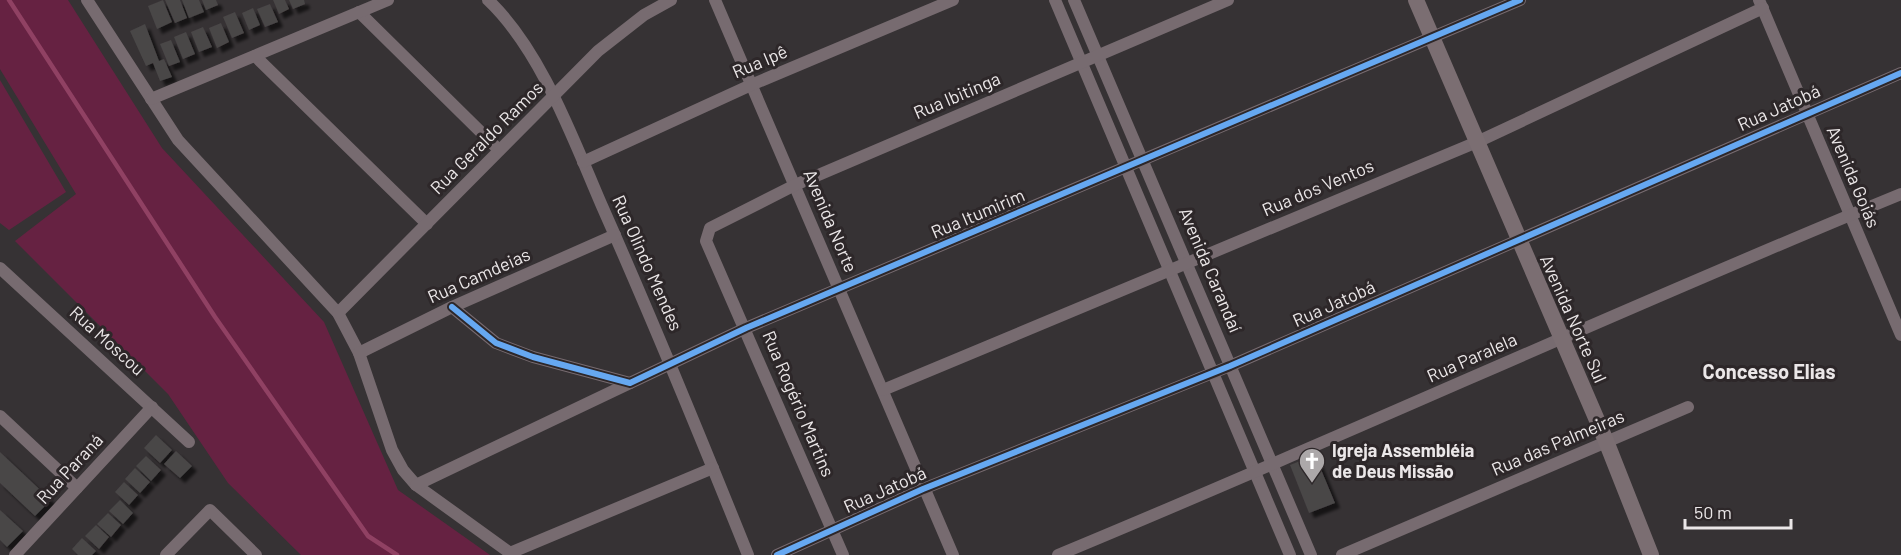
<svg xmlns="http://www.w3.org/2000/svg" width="1901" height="555" font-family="Barlow,sans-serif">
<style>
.green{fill:#662242}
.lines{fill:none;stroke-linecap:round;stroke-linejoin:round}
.stream{stroke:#904163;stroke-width:4.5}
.building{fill:#494647;filter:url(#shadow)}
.street{stroke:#776b70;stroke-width:12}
.secondary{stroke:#7b6e72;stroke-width:16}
.cycleway-casing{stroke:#2d2729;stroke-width:10}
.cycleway{stroke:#66a8f1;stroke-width:6}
.labels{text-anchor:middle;stroke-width:6;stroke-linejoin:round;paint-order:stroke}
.street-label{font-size:18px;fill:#ebe7e8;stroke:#2d2729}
.poi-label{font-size:18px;font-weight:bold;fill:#ebe7e8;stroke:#2d2729;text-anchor:start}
.neighbourhood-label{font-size:20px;font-weight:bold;fill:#ebe7e8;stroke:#2d2729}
</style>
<defs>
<filter id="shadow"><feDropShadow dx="5" dy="5" stdDeviation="1.5" flood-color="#0009"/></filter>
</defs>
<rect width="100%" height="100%" fill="#363234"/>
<g class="green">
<polygon points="0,0 68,0 162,148 324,322 398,490 490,555 301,555 228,483 168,394 15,241 76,194 0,69"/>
<polygon points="0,80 66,192 9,230 0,223"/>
</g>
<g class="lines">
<polyline class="stream" points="9,0 215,317 368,536 397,555"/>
</g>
<g class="building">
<polygon points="163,0 172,22 157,29 148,6"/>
<polygon points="165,0 180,0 187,18 175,23"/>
<polygon points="182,0 199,0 204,12 189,18"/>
<polygon points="202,0 216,0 218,5 206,10"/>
<polygon points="273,0 285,0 289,9 279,14"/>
<polygon points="289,0 304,0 305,4 293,9"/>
<polygon points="270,4 278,22 265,27 257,9"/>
<polygon points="253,8 260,25 249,30 242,13"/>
<polygon points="235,12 244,33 232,38 223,17"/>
<polygon points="221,23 229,42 217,48 209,28"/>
<polygon points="145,24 159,61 164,59 172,77 160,81 153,63 146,66 130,31"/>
<polygon points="203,27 212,47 199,52 191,32"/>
<polygon points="186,32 195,54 183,59 174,37"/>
<polygon points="171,40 180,62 169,66 160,44"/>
<polygon points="156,435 172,450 160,463 144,448"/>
<polygon points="176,451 192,466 180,478 164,464"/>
<polygon points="0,452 51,500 35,516 0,483"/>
<polygon points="1315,455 1335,503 1309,513 1290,465"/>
<polygon points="146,456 161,470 151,481 136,466"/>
<polygon points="135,468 150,482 140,493 125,479"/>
<polygon points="124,482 138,495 129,505 115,492"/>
<polygon points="120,500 133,513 123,524 109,511"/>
<polygon points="0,510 23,531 7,547 0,540"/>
<polygon points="108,513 121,525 111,537 97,524"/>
<polygon points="96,525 109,537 99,549 85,536"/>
<polygon points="82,538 96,551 92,555 78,555 72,549"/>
</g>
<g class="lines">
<g class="street">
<polyline points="87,0 178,140 338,313 359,353 392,450 403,470 416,485 513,555"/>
<path d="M488,0c53,50 85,139 114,206 51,115 99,232 146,349"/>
<polyline points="715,0 953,555"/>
<polyline points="1055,0 1290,555"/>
<polyline points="1074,0 1311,555"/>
<polyline points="1759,0 1901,335"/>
<polyline points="359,12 499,150"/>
<polyline points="255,56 427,224"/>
<polyline points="151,99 388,0"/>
<polyline points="583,162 751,85 953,0"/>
<polyline points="0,268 189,442"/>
<polyline points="452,307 496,343 533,357 630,383 746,328 1520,0"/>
<polyline points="338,313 598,51 644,15 671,0"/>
<polyline points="359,353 452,307 615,235"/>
<polyline points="883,390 1477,142 1763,8"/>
<polyline points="0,416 77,488"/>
<polyline points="416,485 630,383"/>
<polyline points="510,553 713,468"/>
<polyline points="15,555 152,407"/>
<polyline points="166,555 210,510 256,555"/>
<polyline points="777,555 923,489 1230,366 1901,73"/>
<polyline points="843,555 706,241 710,228 795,185 1228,0"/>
<path d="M1058,555c283,-117 560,-245 843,-361"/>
<polyline points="1342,555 1688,407"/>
</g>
<polyline class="secondary" points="1416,0 1606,441 1651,555"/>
<g class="cycleway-casing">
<g id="cycleway">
<polyline points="452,307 496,343 533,357 630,383 746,328 1520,0"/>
<polyline points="777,555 923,489 1230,366 1901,73"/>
</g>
</g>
<use href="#cycleway" class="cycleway"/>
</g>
<defs>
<g id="church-pin" transform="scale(1.35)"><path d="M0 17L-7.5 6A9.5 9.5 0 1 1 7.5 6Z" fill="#aca8a9" stroke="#2d2729"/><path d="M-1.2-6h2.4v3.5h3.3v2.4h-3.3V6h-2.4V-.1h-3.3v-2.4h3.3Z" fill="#fff"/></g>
</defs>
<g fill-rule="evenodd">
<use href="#church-pin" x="1312" y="461"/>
</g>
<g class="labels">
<g class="street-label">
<text transform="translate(760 62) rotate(-23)" y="6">Rua Ipê</text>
<text transform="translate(957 96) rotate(-23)" y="6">Rua Ibitinga</text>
<text transform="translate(1779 108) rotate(-24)" y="6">Rua Jatobá</text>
<text transform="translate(487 138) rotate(-45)" y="6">Rua Geraldo Ramos</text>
<text transform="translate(1853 177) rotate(67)" y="6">Avenida Goiás</text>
<text transform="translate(1318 188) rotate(-23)" y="6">Rua dos Ventos</text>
<text transform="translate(978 214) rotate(-23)" y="6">Rua Itumirim</text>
<text transform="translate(830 221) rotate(67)" y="6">Avenida Norte</text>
<text transform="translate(647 263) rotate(66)" y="6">Rua Olindo Mendes</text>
<text transform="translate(1210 270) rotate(67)" y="6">Avenida Carandaí</text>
<text transform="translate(479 276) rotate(-24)" y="6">Rua Camdeias</text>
<text transform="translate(1334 304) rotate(-24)" y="6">Rua Jatobá</text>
<text transform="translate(1573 319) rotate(66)" y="6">Avenida Norte Sul</text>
<text transform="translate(107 341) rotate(42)" y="6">Rua Moscou</text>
<text transform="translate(1472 358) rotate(-24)" y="6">Rua Paralela</text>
<text transform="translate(798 404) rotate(67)" y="6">Rua Rogério Martins</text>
<text transform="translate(1558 443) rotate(-23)" y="6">Rua das Palmeiras</text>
<text transform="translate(70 469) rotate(-47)" y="6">Rua Paraná</text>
<text transform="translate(885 490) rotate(-24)" y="6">Rua Jatobá</text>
</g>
<g class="poi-label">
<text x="1332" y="457">Igreja Assembléia<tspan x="1332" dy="21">de Deus Missão</tspan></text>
</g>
<g class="neighbourhood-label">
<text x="1769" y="379">Concesso Elias</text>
</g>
</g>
<path d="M1685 519v9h106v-9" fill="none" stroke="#ebe7e8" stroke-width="3"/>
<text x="1694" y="519" font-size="18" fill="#ebe7e8" stroke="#2d2729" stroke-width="4.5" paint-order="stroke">50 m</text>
</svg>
